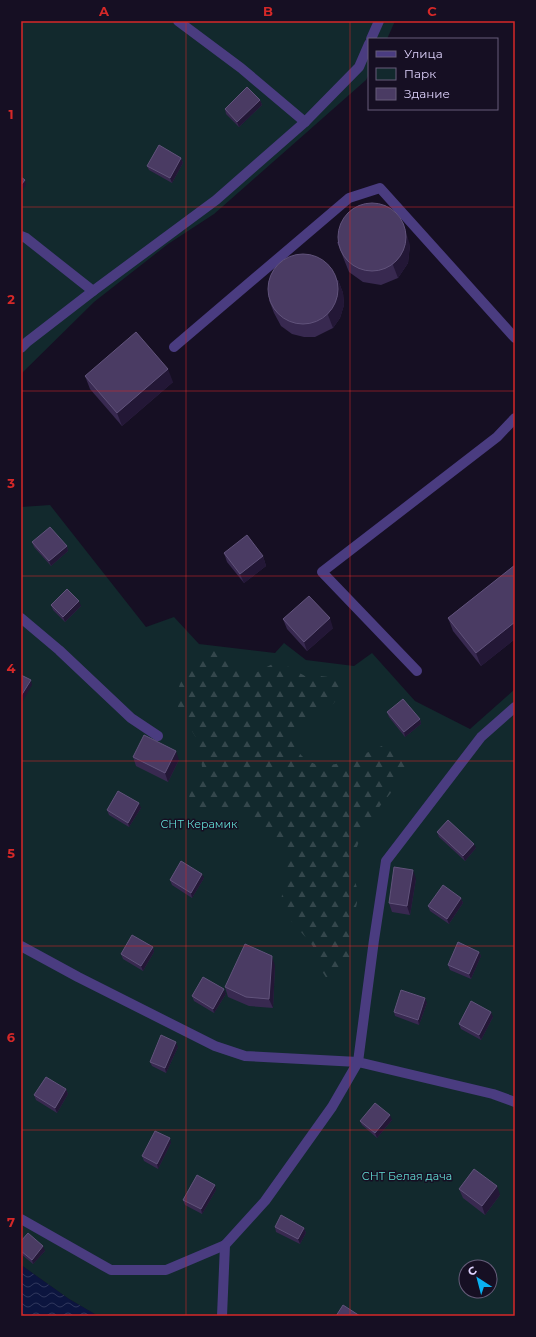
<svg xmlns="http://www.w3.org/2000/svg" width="536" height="1337" font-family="Montserrat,sans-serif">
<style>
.green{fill:#12292d;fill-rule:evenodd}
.forest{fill:url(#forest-firs)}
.water{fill:url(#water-waves)}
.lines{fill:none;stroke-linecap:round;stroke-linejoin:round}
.lane{stroke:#4a3c80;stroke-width:10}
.street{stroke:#4a3c80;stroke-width:10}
.wall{fill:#382950}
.shaded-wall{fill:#231736}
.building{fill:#4a3b63;stroke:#61537b}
.grid{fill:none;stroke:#d62828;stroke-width:1;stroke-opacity:0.55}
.labels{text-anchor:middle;stroke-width:3;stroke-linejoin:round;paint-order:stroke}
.park-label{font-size:11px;fill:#61dbd2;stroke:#160f23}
.neatline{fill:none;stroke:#d62828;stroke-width:1.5}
.grid-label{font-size:13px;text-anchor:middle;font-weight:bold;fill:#d62828}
</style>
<defs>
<pattern id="forest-firs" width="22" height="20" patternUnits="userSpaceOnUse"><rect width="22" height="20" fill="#12292d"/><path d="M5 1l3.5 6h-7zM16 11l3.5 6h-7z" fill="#34474c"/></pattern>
<pattern id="water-waves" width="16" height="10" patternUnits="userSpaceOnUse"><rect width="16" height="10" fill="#0c153f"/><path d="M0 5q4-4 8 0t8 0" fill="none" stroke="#2f365c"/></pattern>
</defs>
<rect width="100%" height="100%" fill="#160f23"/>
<g class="green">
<polygon points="21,21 395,21 387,39 369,39 369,74 366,80 214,214 168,244 94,302 21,374"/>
<path d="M50,505l96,122 28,-10 25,27 76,9 9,-10 22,17 48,6 18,-13 43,48 55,28 45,-40v627h-417l-29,-17 -48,-34v-758zM466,1267h24v24h-24z"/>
</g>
<path class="forest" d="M211,650l16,5 9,12 14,9 28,-15 27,15h15l17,2 5,15 -9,11 -37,18c-4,14 -5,23 6,34 23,23 60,-3 85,-12l13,10 8,16 -9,11 -9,13 -10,12 -9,13 -13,25 -5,15v15l4,14v15l-7,29v32l-10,11 -13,4 -7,-11 -3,-15 -7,-11 -29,-32c0,-5 0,-10 1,-15 1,-6 3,-10 4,-16 4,-34 -21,-53 -44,-73l-42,4 -11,-10 1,-15 13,-9 -3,-27 -5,-13 -16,-26 -4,-14 6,-14 11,-13 9,-13z"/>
<polygon class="water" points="21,1265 69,1299 98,1316 21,1316"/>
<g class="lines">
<g class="lane">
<polyline points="174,347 349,198 380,188 515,338"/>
<polyline points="21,348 27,342 93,291"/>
<polyline points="21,618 59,650 131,718 158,736"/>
<polyline points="417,671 322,572 497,437 515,418"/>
<polyline points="21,946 78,977 215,1046 245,1056 358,1062 493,1094 515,1102"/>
</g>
<g class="street">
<polyline points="178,21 241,68 305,122"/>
<polyline points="371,39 379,21"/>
<polyline points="21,236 26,238 93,291 216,200 305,122 359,67 369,44"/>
<polyline points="21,1219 111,1270 166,1270 225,1245 265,1201 332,1107 358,1062 374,940 386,861 481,737 515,707"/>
<polyline points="222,1316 225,1245"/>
</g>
</g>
<g class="wall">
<polygon points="260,100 262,105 239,127 226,114 225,109"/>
<polygon points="181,158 183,163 172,183 149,170 147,166"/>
<polygon points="337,242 410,245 408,263 398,278 381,285 363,282 349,272"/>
<polygon points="338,280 343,293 344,305 340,318 333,328 315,337 304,337 292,334 281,326 274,313 269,300"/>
<polygon points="85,376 173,382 122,426 90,389"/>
<polygon points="32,542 67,546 68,551 51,566 34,547"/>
<polygon points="224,553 263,556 266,566 244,583 227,562"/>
<polygon points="515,565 515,639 481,666 453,631 448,618"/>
<polygon points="51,605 81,606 65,622 53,610"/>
<polygon points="283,619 333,628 307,651 287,629"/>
<polygon points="387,712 420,719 421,724 405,737 389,717"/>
<polygon points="133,757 179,760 168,782 136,766"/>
<polygon points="141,808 129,827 109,815 107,810"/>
<polygon points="437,832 476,848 465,861 439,837"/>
<polygon points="204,878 192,898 172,885 170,880"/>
<polygon points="416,879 410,915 392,912 389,903"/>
<polygon points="461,898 463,903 449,924 430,911 428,906"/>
<polygon points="153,947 154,952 143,971 123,959 121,954"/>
<polygon points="479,952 481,956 471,979 450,970 448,965"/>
<polygon points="275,966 273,1008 249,1006 228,997 225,987"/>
<polygon points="226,994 214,1013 194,1001 192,996"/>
<polygon points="427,1003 419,1025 395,1016 394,1012"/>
<polygon points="493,1017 481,1040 461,1029 459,1024"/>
<polygon points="178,1047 166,1073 152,1066 150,1062"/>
<polygon points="66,1089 68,1094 57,1113 36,1100 34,1095"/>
<polygon points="392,1120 377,1138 362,1125 360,1121"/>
<polygon points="171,1143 158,1169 144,1161 142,1156"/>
<polygon points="459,1189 500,1195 485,1215 463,1198"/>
<polygon points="216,1190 202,1214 185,1205 183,1200"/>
<polygon points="275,1227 304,1228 306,1233 300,1244 276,1232"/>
<polygon points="21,1241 45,1251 33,1264 21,1254"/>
</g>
<g class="shaded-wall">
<polygon points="260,100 262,105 239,127 237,122"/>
<polygon points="181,158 183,163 172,183 170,178"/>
<polygon points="25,180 26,185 21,192 21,185"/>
<polygon points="406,232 410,245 408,263 398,278 393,265"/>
<polygon points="338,280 343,293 344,305 340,318 333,328 328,315"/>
<polygon points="168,369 173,382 122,426 117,413"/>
<polygon points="67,546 68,551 51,566 49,561"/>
<polygon points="263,556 266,566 244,583 240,574"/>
<polygon points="79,601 81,606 65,622 63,617"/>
<polygon points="330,618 333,628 307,651 304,642"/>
<polygon points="515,622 515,639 481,666 476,653"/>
<polygon points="31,680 32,685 21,704 21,696"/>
<polygon points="420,719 421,724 405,737 404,732"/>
<polygon points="176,751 179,760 168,782 165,773"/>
<polygon points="139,803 141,808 129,827 128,823"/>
<polygon points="474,844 476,848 465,861 463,856"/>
<polygon points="413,870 416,879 410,915 407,906"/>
<polygon points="202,874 204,878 192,898 191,893"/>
<polygon points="461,898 463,903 449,924 447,919"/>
<polygon points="153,947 154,952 143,971 141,966"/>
<polygon points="479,952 481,956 471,979 469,974"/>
<polygon points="272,956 275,966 273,1008 269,999"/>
<polygon points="224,989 226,994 214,1013 213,1009"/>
<polygon points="425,998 427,1003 419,1025 418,1020"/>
<polygon points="491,1012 493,1017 481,1040 479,1035"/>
<polygon points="176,1042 178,1047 166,1073 165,1068"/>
<polygon points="66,1089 68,1094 57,1113 55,1108"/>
<polygon points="390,1115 392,1120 377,1138 375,1133"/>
<polygon points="170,1138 171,1143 158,1169 157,1164"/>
<polygon points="215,1185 216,1190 202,1214 201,1209"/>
<polygon points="497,1186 500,1195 485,1215 482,1206"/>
<polygon points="304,1228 306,1233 300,1244 298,1239"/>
<polygon points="43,1246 45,1251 33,1264 32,1260"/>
</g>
<g class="building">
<polygon points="247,87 260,100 237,122 225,109"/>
<polygon points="159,145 181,158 170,178 147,166"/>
<polygon points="21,177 25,180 21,185"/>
<circle cx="372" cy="237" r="34"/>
<circle cx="303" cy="289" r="35"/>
<polygon points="136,332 168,369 117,413 85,376"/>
<polygon points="50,527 67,546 49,561 32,542"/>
<polygon points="247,535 263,556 240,574 224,553"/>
<polygon points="515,565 515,622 476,653 448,618"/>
<polygon points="67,589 79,601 63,617 51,605"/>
<polygon points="309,596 330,618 304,642 283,619"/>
<polygon points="21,675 31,680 21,696"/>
<polygon points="403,699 420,719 404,732 387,712"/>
<polygon points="144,735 176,751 165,773 133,757"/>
<polygon points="118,791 139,803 128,823 107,810"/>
<polygon points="448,820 474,844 463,856 437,832"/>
<polygon points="181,861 202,874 191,893 170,880"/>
<polygon points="394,867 413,870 407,906 389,903"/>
<polygon points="443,885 461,898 447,919 428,906"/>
<polygon points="132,935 153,947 141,966 121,954"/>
<polygon points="458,942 479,952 469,974 448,965"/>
<polygon points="245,944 272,956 269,999 246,997 225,987"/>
<polygon points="203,977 224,989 213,1009 192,996"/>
<polygon points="401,990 425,998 418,1020 394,1012"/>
<polygon points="471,1001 491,1012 479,1035 459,1024"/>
<polygon points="161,1035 176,1042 165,1068 150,1062"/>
<polygon points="46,1077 66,1089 55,1108 34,1095"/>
<polygon points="375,1103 390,1115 375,1133 360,1121"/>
<polygon points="155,1131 170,1138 157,1164 142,1156"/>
<polygon points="474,1169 497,1186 482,1206 459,1189"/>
<polygon points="197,1175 215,1185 201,1209 183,1200"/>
<polygon points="281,1215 304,1228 298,1239 275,1227"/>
<polygon points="28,1233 43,1246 32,1260 21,1251 21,1241"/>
<polygon points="343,1305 360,1316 336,1316"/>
</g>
<path class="grid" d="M186,21v1295M350,21v1295M21,207h494M21,391h494M21,576h494M21,761h494M21,946h494M21,1130h494"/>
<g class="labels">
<g class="park-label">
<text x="199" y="828">СНТ Керамик</text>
<text x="407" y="1180">СНТ Белая дача</text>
</g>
</g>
<rect width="536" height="1337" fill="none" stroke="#160f23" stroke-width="44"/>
<rect x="368" y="38" width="130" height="72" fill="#160f23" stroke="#665d7a"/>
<rect x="376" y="51" width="20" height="6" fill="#4a3c80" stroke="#665d7a"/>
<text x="404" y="58" font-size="12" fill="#dfd3fd">Улица</text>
<rect x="376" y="68" width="20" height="12" fill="#12292d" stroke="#665d7a"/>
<text x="404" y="78" font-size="12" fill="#dfd3fd">Парк</text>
<rect x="376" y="88" width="20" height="12" fill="#4a3b63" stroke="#665d7a"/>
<text x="404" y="98" font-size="12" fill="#dfd3fd">Здание</text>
<g transform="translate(478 1279) rotate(324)"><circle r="19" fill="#160f23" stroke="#665d7a"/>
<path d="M0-3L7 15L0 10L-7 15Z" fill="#0ab2f2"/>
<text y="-6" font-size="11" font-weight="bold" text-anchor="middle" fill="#dfd3fd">С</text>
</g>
<rect x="22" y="22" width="492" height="1293" class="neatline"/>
<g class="grid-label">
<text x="104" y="16">A</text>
<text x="268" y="16">B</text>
<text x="432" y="16">C</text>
<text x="11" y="119">1</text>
<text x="11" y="304">2</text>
<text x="11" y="488">3</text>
<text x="11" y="673">4</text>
<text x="11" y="858">5</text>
<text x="11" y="1042">6</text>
<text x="11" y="1227">7</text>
</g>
</svg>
